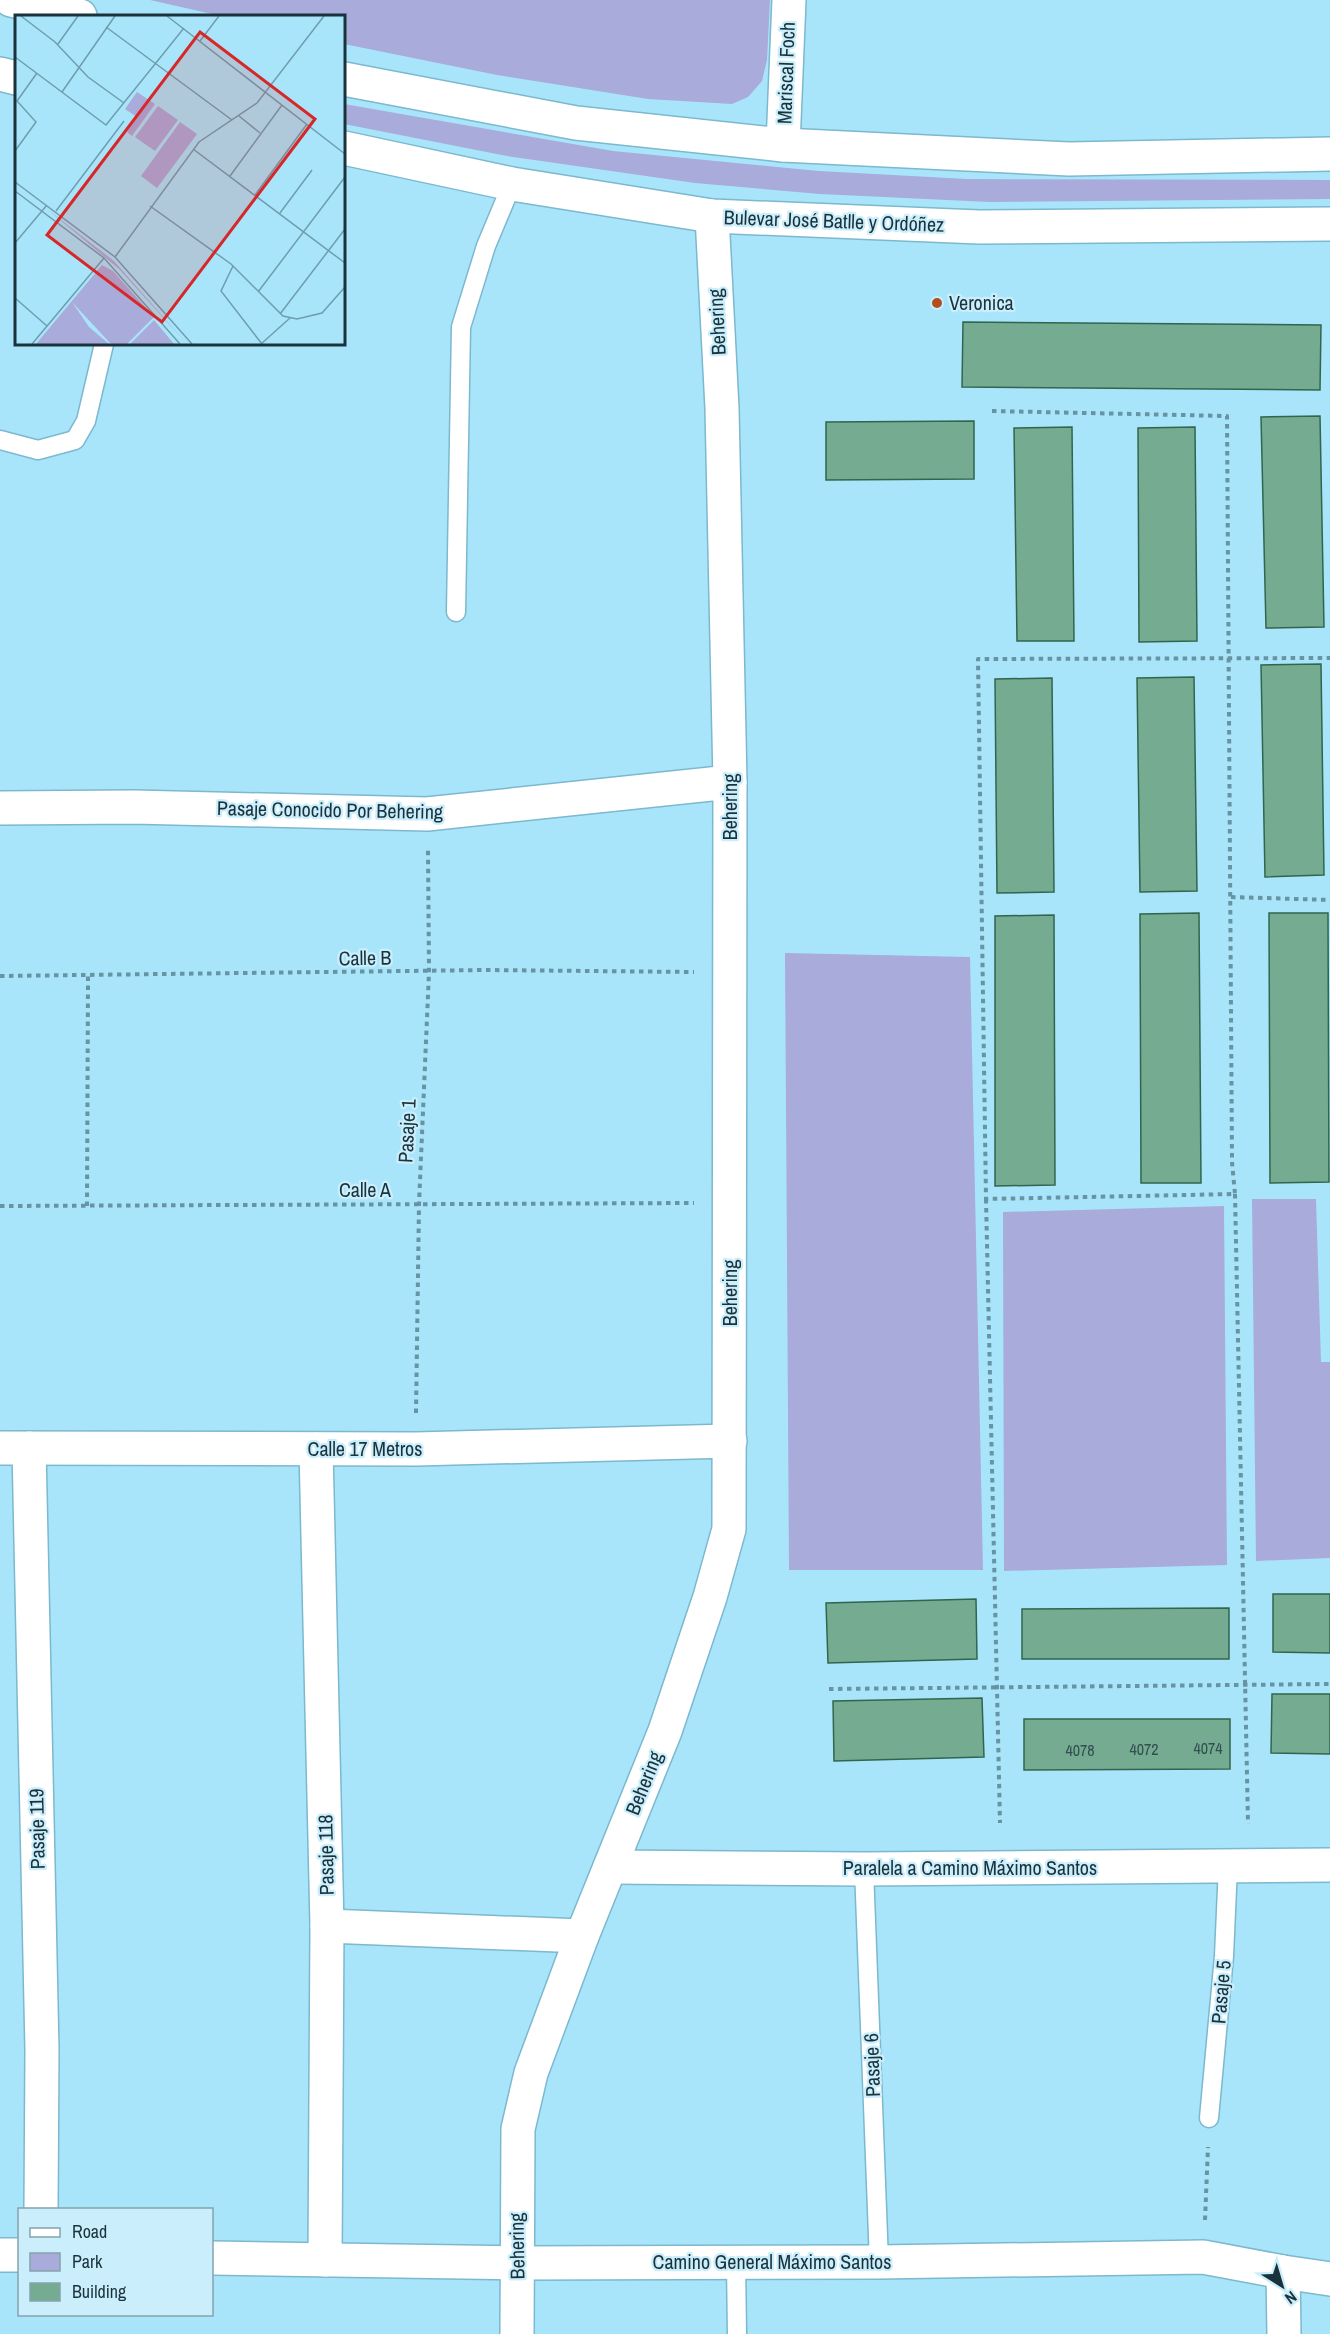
<svg xmlns="http://www.w3.org/2000/svg" width="1330" height="2334" font-family="'Archivo Narrow',sans-serif">
<style>
.green{fill:#a9abda}
.building{fill:#75ab90;stroke:#31664e;stroke-width:1.5}
.lines{fill:none;stroke-linecap:round;stroke-linejoin:round}
.service-casing{stroke:#7cb8ce;stroke-width:21}
.minor-casing{stroke:#7cb8ce;stroke-width:36}
.primary-casing{stroke:#7cb8ce;stroke-width:36}
.path{stroke:#6793a3;stroke-width:4;stroke-dasharray:4.5 4.5;stroke-linecap:butt}
.service{stroke:#fff;stroke-width:18}
.minor{stroke:#fff;stroke-width:33}
.primary{stroke:#fff;stroke-width:33}
.poi-dot{fill:#b24d1e;stroke:#caeefb;stroke-width:2}
.labels{text-anchor:middle;stroke-width:4.5;stroke-linejoin:round;paint-order:stroke}
.number-label{font-size:16px;fill:#315050}
.street-label{font-size:20px;fill:#1a323b;stroke:#caeefb}
.poi-label{font-size:20px;fill:#1a323b;stroke:#caeefb;text-anchor:start}
.inset-road{fill:none;stroke:#6f9dae;stroke-width:1.5}
.view{fill:#d62828;fill-opacity:0.15;stroke:#d62828;stroke-width:3}
.inset-edge{fill:none;stroke:#1a323b;stroke-width:3}
</style>
<rect width="100%" height="100%" fill="#a8e5fb"/>
<g class="green">
<polygon points="150,0 770,0 767,60 762,81 748,97 732,104 648,99 497,75 344,44 344,16 221,16"/>
<polygon points="344,104 613,151 819,171 967,179 1330,180 1330,199 990,202 820,194 695,183 507,156 344,124"/>
<polygon points="785,953 970,957 983,1570 789,1570"/>
<polygon points="1252,1199 1316,1199 1321,1362 1330,1362 1330,1558 1256,1561"/>
<polygon points="1224,1206 1227,1565 1004,1571 1003,1212"/>
</g>
<g class="building">
<polygon points="963,322 1321,325 1320,390 962,387"/>
<polygon points="1320,416 1324,627 1266,628 1261,417"/>
<polygon points="974,421 974,479 826,480 826,422"/>
<polygon points="1072,427 1074,641 1017,641 1014,428"/>
<polygon points="1195,427 1197,641 1139,642 1138,428"/>
<polygon points="1321,664 1324,875 1265,877 1261,665"/>
<polygon points="1194,677 1197,891 1140,892 1137,678"/>
<polygon points="1052,678 1054,892 997,893 995,679"/>
<polygon points="1199,913 1201,1183 1141,1183 1140,914"/>
<polygon points="1269,913 1328,913 1329,1182 1270,1183"/>
<polygon points="1054,915 1055,1185 995,1186 995,916"/>
<polygon points="1273,1594 1330,1594 1330,1653 1273,1652"/>
<polygon points="976,1599 977,1659 828,1663 826,1603"/>
<polygon points="1229,1608 1229,1659 1022,1659 1022,1609"/>
<polygon points="1272,1694 1330,1694 1330,1754 1271,1753"/>
<polygon points="982,1698 984,1757 834,1761 833,1701"/>
<polygon points="1024,1719 1230,1719 1230,1769 1024,1770"/>
</g>
<g class="lines">
<g class="service-casing">
<g id="service">
<polyline points="0,440 38,450 75,440 86,421 104,344"/>
<polyline points="456,612 461,327 486,246 512,184"/>
<polyline points="864,1869 879,2262"/>
<polyline points="1209,2118 1224,1956 1228,1866"/>
<polyline points="736,2263 737,2334"/>
</g>
</g>
<g class="minor-casing">
<g id="minor">
<polyline points="783,145 789,0"/>
<polyline points="0,808 134,807 427,814 730,782"/>
<polyline points="0,1448 416,1449 730,1441"/>
<polyline points="29,1448 42,2050 41,2210"/>
<polyline points="316,1449 327,1926 325,2260"/>
<polyline points="610,1867 864,1869 1330,1865"/>
<polyline points="327,1926 582,1936"/>
<polyline points="0,2255 20,2255"/>
<polyline points="212,2258 518,2263 879,2262 1203,2257 1283,2272 1330,2279"/>
<polyline points="1283,2272 1284,2334"/>
<polyline points="517,2334 518,2129 531,2073 582,1936 665,1731 710,1597 729,1529 730,782 722,408 712,216"/>
</g>
</g>
<g class="primary-casing">
<g id="primary">
<polyline points="11,0 80,16"/>
<polyline points="0,74 16,78"/>
<polyline points="344,79 576,123 783,145 1069,159 1330,154"/>
<polyline points="344,148 512,184 712,216 979,227 1330,224"/>
</g>
</g>
<g class="path">
<polyline points="992,411 1227,416 1232,1162 1235,1194 986,1199 978,659 1330,658"/>
<polyline points="1231,897 1330,900"/>
<polyline points="0,976 485,970 694,972"/>
<polyline points="1235,1194 1248,1824"/>
<polyline points="986,1199 1000,1823"/>
<polyline points="0,1206 694,1203"/>
<polyline points="87,1206 88,976"/>
<polyline points="416,1413 419,1204 429,972 428,850"/>
<polyline points="829,1689 1330,1684"/>
<polyline points="1205,2220 1208,2147"/>
</g>
<use href="#service" class="service"/>
<use href="#minor" class="minor"/>
<use href="#primary" class="primary"/>
</g>
<circle class="poi-dot" cx="937" cy="303" r="6"/>
<g class="labels">
<g class="number-label">
<text x="1208" y="1754">4074</text>
<text x="1144" y="1755">4072</text>
<text x="1080" y="1756">4078</text>
</g>
<g class="street-label">
<text transform="translate(786 73) rotate(-88)" y="7">Mariscal Foch</text>
<text transform="translate(834 221) rotate(2)" y="7">Bulevar José Batlle y Ordóñez</text>
<text transform="translate(717 322) rotate(-93)" y="7">Behering</text>
<text transform="translate(730 807) rotate(-90)" y="7">Behering</text>
<text transform="translate(330 810) rotate(1)" y="7">Pasaje Conocido Por Behering</text>
<text transform="translate(365 958) rotate(-1)" y="7">Calle B</text>
<text transform="translate(407 1131) rotate(-87)" y="7">Pasaje 1</text>
<text x="365" y="1197">Calle A</text>
<text transform="translate(730 1293) rotate(-90)" y="7">Behering</text>
<text x="365" y="1456">Calle 17 Metros</text>
<text transform="translate(644 1783) rotate(-68)" y="7">Behering</text>
<text transform="translate(37 1829) rotate(-91)" y="7">Pasaje 119</text>
<text transform="translate(326 1855) rotate(-91)" y="7">Pasaje 118</text>
<text x="970" y="1875">Paralela a Camino Máximo Santos</text>
<text transform="translate(1221 1992) rotate(-85)" y="7">Pasaje 5</text>
<text transform="translate(872 2065) rotate(-92)" y="7">Pasaje 6</text>
<text transform="translate(517 2246) rotate(-91)" y="7">Behering</text>
<text x="772" y="2269">Camino General Máximo Santos</text>
</g>
<g class="poi-label">
<text x="949" y="310">Veronica</text>
</g>
</g>
<g transform="translate(15 15)">
<rect width="330" height="330" fill="#a8e5fb"/>
<path d="M122,77l18,12 -23,32 -5,-4 10,-15 -12,-8zM143,91l20,14 -23,31 -20,-14zM165,107l17,12 -40,54 -16,-12zM32,194l67,52 73,83 -68,-75zM87,250l11,6 41,46 -27,27h-16l-39,-42 17,25 20,17h-73zM139,305l20,24h-44z" fill="#a9abda"/>
<path class="inset-road" d="M6,1l34,26 33,35 36,26M152,1l178,138M91,12l126,93M185,26l19,-25M43,29l20,-28M0,42l91,68 78,-97M47,77l53,-76M224,101l21,17M178,134l152,114M0,136l21,-29 -19,-21 20,-28M215,161l52,-71M0,167l100,75 77,87M0,176l89,67 76,86M240,180l52,-71M135,191l81,58 52,52 14,3 25,-6 23,-26M41,196l68,-90M265,198l32,-43M0,228l32,-38M100,242l84,-115 58,-39 67,-87M218,251l-12,25 41,53M243,277l87,-115M0,283l32,28M265,299l65,-85M17,329l72,-86M246,329l29,-26"/>
<path class="view" d="M185,17l115,87 -153,203 -115,-87z"/>
<rect width="330" height="330" class="inset-edge"/>
</g>
<rect x="18" y="2208" width="195" height="108" fill="#caeefb" stroke="#84a3ae" stroke-width="1.5"/>
<rect x="30" y="2228" width="30" height="9" fill="#ffffff" stroke="#84a3ae" stroke-width="1.5"/>
<text x="72" y="2238" font-size="18" fill="#1a323b">Road</text>
<rect x="30" y="2253" width="30" height="18" fill="#a9abda" stroke="#84a3ae" stroke-width="1.5"/>
<text x="72" y="2268" font-size="18" fill="#1a323b">Park</text>
<rect x="30" y="2283" width="30" height="18" fill="#75ab90" stroke="#84a3ae" stroke-width="1.5"/>
<text x="72" y="2298" font-size="18" fill="#1a323b">Building</text>
<g transform="translate(1282 2286) rotate(143)" stroke="#caeefb" stroke-width="4.5" paint-order="stroke">
<path d="M0-4.5L10 22L0 15L-10 22Z" fill="#1a323b"/>
<text y="-9" font-size="16" font-weight="bold" text-anchor="middle" fill="#1a323b">N</text>
</g>
</svg>
